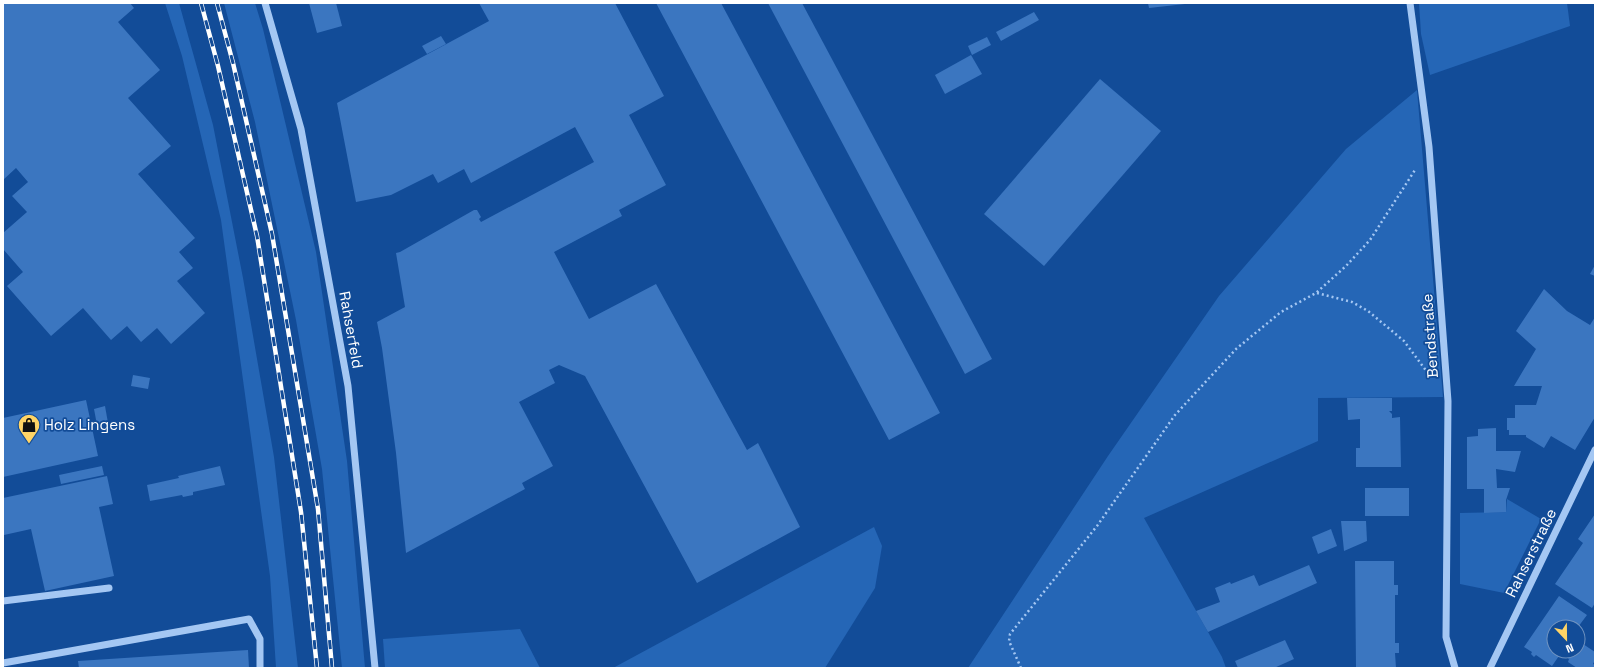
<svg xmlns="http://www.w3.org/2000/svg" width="1598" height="671" font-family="'Space Grotesk',sans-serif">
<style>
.green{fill:#2566b6}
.building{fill:#3b76c0}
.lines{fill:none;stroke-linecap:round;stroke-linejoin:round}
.path{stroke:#a4c7f3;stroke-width:2.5;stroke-dasharray:2 3;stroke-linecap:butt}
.minor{stroke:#a4c7f3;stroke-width:7}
.rail-casing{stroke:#fff;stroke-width:4.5}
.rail{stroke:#124c98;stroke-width:3;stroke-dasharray:9;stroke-linecap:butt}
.labels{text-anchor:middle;stroke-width:3.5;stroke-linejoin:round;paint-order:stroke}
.street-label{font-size:15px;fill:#fff;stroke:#124c98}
.poi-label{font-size:15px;fill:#fff;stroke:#124c98;text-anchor:start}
</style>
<rect width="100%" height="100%" fill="#124c98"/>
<g class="green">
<polygon points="165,3 179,3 213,125 243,278 274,457 298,668 276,668 270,576 221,220 182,56"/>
<polygon points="224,3 255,3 263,29 316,252 347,461 365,668 342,668 322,469 296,320 255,122"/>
<polygon points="1419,3 1567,3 1570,26 1430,75 1421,34"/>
<polygon points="1417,90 1443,397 1318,398 1318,441 1144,518 1222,657 1226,668 968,668 1108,456 1219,296 1346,149"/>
<polygon points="1507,499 1541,519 1504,593 1460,584 1460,513 1506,512"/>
<polygon points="874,527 882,546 875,588 825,668 613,668"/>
<polygon points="520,629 540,668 385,668 383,639"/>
</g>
<g class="building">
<polygon points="3,3 130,3 134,8 118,22 160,70 128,98 171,146 138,174 195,238 179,252 193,268 177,281 205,313 171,344 157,328 141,342 127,326 111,340 83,308 51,336 7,286 23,272 3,249 3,233 27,212 12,196 28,182 16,168 3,180"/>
<polygon points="309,3 336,3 342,26 317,33"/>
<polygon points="479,3 615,3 664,96 629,115 666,185 619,210 622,216 554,252 589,319 656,284 747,450 758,443 800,527 697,583 585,376 559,365 549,370 555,383 519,402 553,466 522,483 525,489 406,553 396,453 382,348 377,322 405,307 396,253 400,252 474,210 477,210 481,217 479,219 481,222 594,162 575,127 471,183 464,169 438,183 433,174 391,195 356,202 337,103 489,21"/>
<polygon points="656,3 721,3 940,413 889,440"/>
<polygon points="768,3 802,3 992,359 965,374"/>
<polygon points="1148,3 1185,3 1185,4 1149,8"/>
<polygon points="1034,12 1039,20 1001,41 996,32"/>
<polygon points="441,36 446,44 427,54 422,46"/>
<polygon points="987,37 991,45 972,55 968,46"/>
<polygon points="971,55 982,74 945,94 935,75"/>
<polygon points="1100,79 1161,131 1044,266 984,214"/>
<polygon points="1595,265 1595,276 1590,274"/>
<polygon points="1544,289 1567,311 1590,325 1595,317 1595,417 1575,450 1551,436 1544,448 1526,437 1526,435 1509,435 1509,430 1507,430 1507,418 1515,418 1515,405 1536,405 1542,386 1514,386 1536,349 1516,331"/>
<polygon points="133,375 150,378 148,389 131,386"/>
<polygon points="1347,398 1392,398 1392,411 1389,411 1392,414 1392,418 1400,417 1401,467 1356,467 1356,448 1360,448 1360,419 1348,420"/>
<polygon points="86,400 98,456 3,477 3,418"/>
<polygon points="105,406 108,423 97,425 94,409"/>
<polygon points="1496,428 1496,451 1521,451 1515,472 1496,469 1497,488 1510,488 1506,500 1506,512 1484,513 1484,489 1467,489 1467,437 1478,436 1478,429"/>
<polygon points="102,466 104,475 61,484 59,475"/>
<polygon points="220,466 225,485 193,492 193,495 183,497 182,495 150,501 147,485 179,478 178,476"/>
<polygon points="107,476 113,504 99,507 114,576 45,591 31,529 4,535 3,498"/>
<rect x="1365" y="488" width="44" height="28"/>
<polygon points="1595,514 1595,603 1592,608 1555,584 1583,543 1578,539"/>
<polygon points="1341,521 1366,521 1367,541 1344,551"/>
<polygon points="1331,529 1337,546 1318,554 1312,537"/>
<polygon points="1355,561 1394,561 1394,585 1398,585 1398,595 1395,595 1395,643 1399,643 1399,653 1395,653 1396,668 1356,668"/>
<polygon points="1309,565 1317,583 1208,632 1196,611 1220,602 1215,588 1230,582 1231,584 1254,575 1259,586"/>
<polygon points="1559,596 1587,615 1578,627 1554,627 1554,651 1578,651 1578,646 1580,642 1595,652 1595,660 1593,664 1595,665 1595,668 1577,668 1568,662 1569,659 1561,653 1552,666 1536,655 1534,657 1531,654 1532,652 1524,647"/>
<polygon points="1285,640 1294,659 1274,668 1238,668 1235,661"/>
<polygon points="248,650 249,668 79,668 78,661"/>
</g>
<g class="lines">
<g class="path">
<polyline points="1317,293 1352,302 1368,311 1404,341 1430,376"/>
<polyline points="1021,668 1009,641 1010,634 1097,526 1175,415 1236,349 1281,312 1316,293 1346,266 1370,240 1415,170"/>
</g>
<g class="minor">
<polyline points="265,3 301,129 348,386 375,668"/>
<polyline points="1410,3 1429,147 1448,401 1446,637 1455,668"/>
<polyline points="3,601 109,588"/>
<polyline points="3,663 249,619 260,639 260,668"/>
<polyline points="1490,668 1595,450"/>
</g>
<g class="rail-casing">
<g id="rail">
<polyline points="201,3 218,66 257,236 301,512 317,668"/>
<polyline points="217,3 233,63 272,234 318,509 332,668"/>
</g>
</g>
<use href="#rail" class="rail"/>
</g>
<defs>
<g id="shop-pin" transform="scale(1.15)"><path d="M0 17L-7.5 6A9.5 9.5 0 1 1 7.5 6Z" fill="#ffd466" stroke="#124c98"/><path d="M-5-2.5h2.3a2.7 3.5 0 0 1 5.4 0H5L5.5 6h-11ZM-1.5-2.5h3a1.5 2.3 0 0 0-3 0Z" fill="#111"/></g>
</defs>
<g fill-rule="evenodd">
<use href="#shop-pin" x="29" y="425"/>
</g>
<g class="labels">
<g class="street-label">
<text transform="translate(351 330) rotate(80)" y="5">Rahserfeld</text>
<text transform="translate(1430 336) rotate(-94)" y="5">Bendstraße</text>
<text transform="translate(1531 553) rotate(-64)" y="5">Rahserstraße</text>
</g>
<g class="poi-label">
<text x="44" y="430">Holz Lingens</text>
</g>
</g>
<rect width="1598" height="671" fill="none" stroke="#ffffff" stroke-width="8"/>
<g transform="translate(1566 639) rotate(158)"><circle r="19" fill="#124c98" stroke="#7194c1"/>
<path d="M0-3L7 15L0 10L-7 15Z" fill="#ffd466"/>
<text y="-6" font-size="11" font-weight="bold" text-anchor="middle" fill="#ffffff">N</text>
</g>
</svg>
